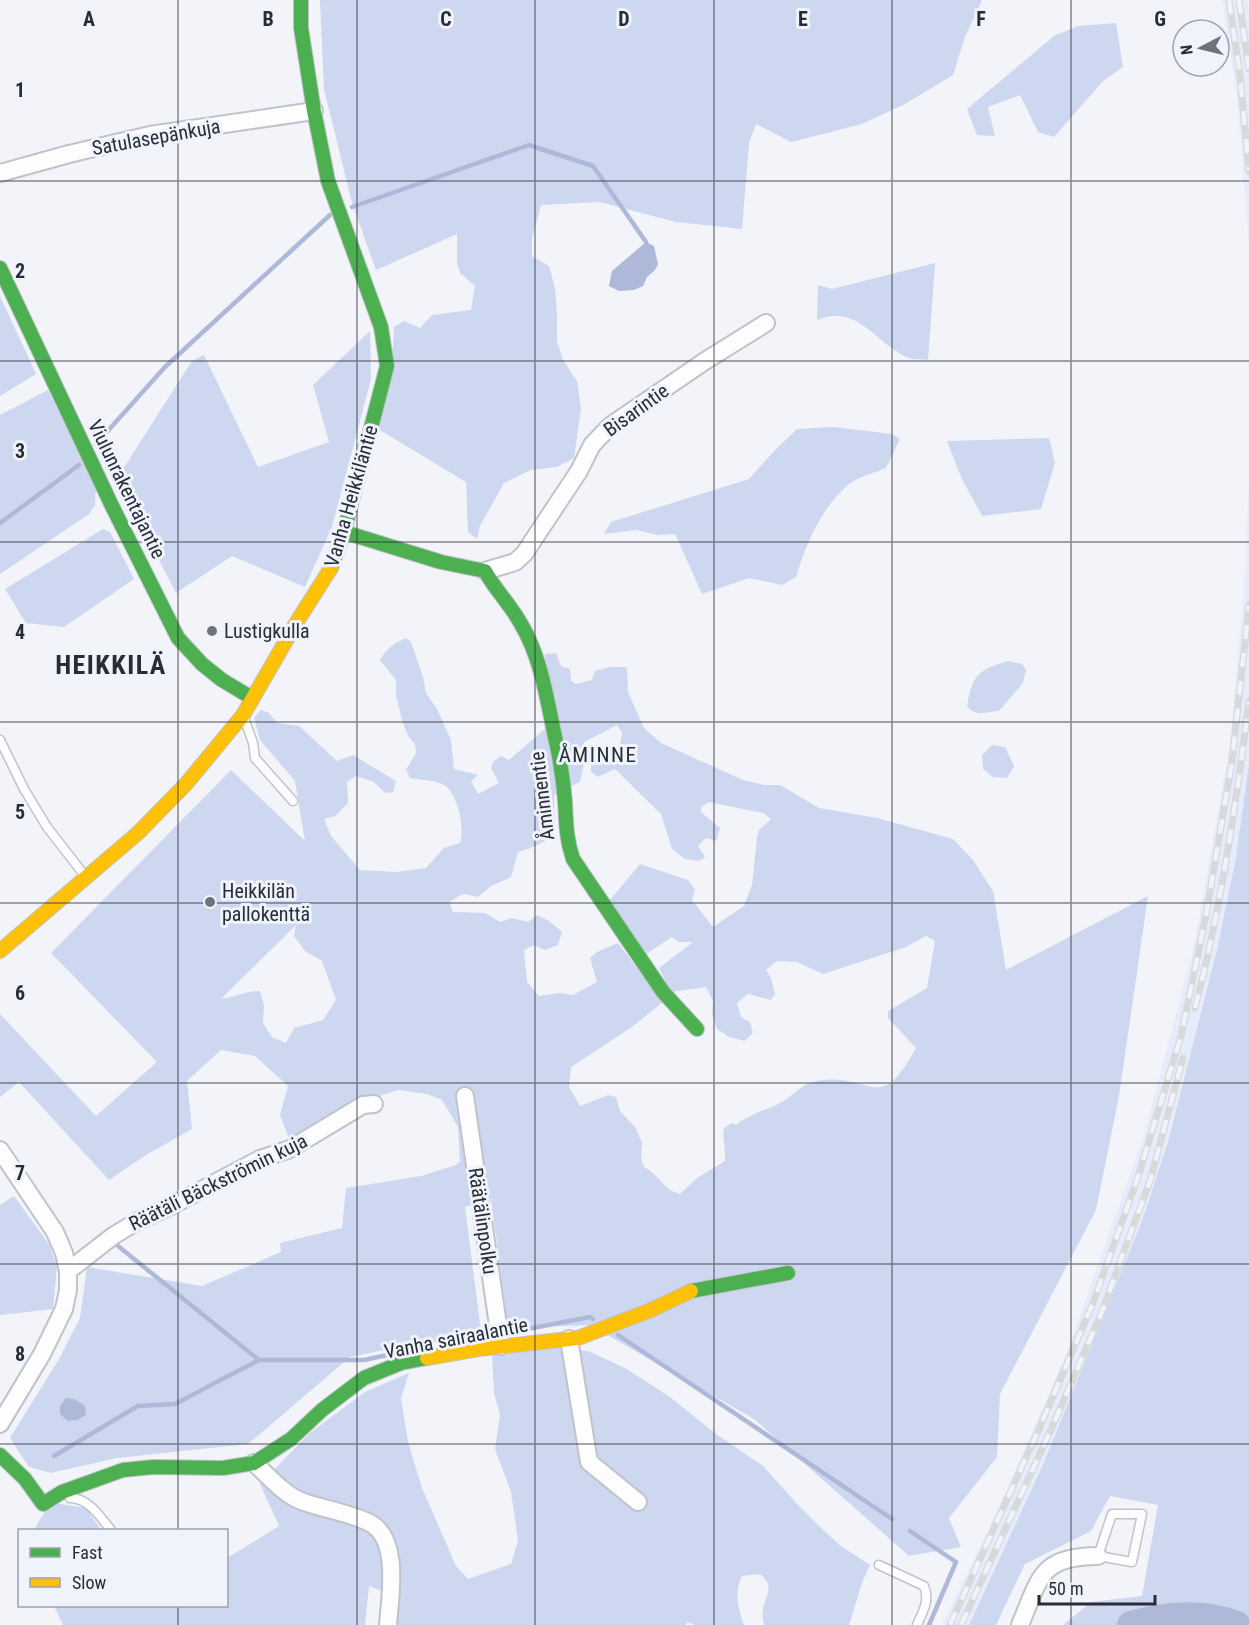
<svg xmlns="http://www.w3.org/2000/svg" width="1249" height="1625" font-family="'Roboto Condensed',sans-serif">
<style>
.built{fill:#e6ecfb}
.green{fill:#ced7f0;fill-rule:evenodd}
.water{fill:#aeb8d8}
.lines{fill:none;stroke-linecap:round;stroke-linejoin:round}
.stream{stroke:#aeb8d8;stroke-width:4.5}
.river{stroke:#aeb8d8;stroke-width:28}
.lane-casing{stroke:#c0c3ca;stroke-width:11}
.street-casing{stroke:#c0c3ca;stroke-width:20}
.fast-casing{stroke:#c0c3ca;stroke-width:16}
.slow-casing{stroke:#c0c3ca;stroke-width:16}
.lane{stroke:#fdfdfe;stroke-width:8}
.street{stroke:#fdfdfe;stroke-width:16}
.fast{stroke:#4caf50;stroke-width:14}
.slow{stroke:#ffc107;stroke-width:14}
.rail-casing{stroke:#d8d9da;stroke-width:7}
.rail{stroke:#eff3fc;stroke-width:4.5;stroke-dasharray:14;stroke-linecap:butt}
.grid{fill:none;stroke:#292c35;stroke-width:1.5;stroke-opacity:0.55}
.poi-dot{fill:#6f727a;stroke:#eff3fc;stroke-width:2}
.labels{text-anchor:middle;stroke-width:6;stroke-linejoin:round;paint-order:stroke}
.street-label{font-size:20px;fill:#292c35;stroke:#eff3fc}
.poi-label{font-size:20px;fill:#292c35;stroke:#eff3fc;text-anchor:start}
.neighbourhood-label{font-size:21px;letter-spacing:1.5px;fill:#292c35;stroke:#eff3fc}
.district-label{font-size:26px;font-weight:bold;letter-spacing:1.5px;fill:#292c35;stroke:#eff3fc}
.grid-label{font-size:20px;text-anchor:middle;font-weight:bold;fill:#292c35;stroke:#eff3fc;stroke-width:6;stroke-linejoin:round;paint-order:stroke}
</style>
<rect width="100%" height="100%" fill="#f2f4f9"/>
<g class="built">
<polygon points="1222,0 1247,0 1249,13 1249,247 1237,97"/>
<polygon points="1249,477 1249,763 1236,857 1217,950 1191,1057 1168,1142 1143,1218 1045,1460 969,1625 942,1625 1003,1499 1067,1352 1144,1135 1194,946 1229,751 1244,591"/>
</g>
<g class="green">
<polygon points="320,0 982,0 965,37 953,75 905,104 862,124 791,142 756,124 749,143 742,229 676,222 599,202 541,205 532,239 532,256 549,266 555,288 557,315 557,341 563,360 577,381 581,409 574,458 557,467 531,470 504,483 480,526 477,539 468,532 466,482 378,429 393,348 394,327 404,321 420,328 432,315 471,310 475,286 460,273 457,263 457,234 376,270 352,203 324,89"/>
<polygon points="1116,23 1123,67 1103,81 1054,137 1038,132 1020,95 988,107 995,136 977,135 967,109 1054,36 1078,26"/>
<path d="M935,263l-7,97c-5,-1 -13,0 -19,-2 -32,-13 -52,-56 -92,-38l1,-35 14,4z"/>
<polygon points="0,296 36,374 0,396"/>
<polygon points="370,331 371,379 332,527 305,587 232,556 176,593 116,477 123,469 192,361 204,355 258,467 329,442 313,385"/>
<polygon points="48,390 96,486 95,505 89,514 0,574 0,415"/>
<path d="M833,427l59,7 8,5 -14,29c-12,5 -29,9 -38,17 -27,23 -42,59 -52,92l-14,8 -33,-7 -47,16 -27,-60 -18,1 -20,-5 -33,4 7,-12 138,-43 27,-30 21,-20z"/>
<polygon points="1049,438 1055,463 1041,509 982,516 961,477 947,441"/>
<polygon points="103,529 110,532 134,579 64,627 26,623 5,589"/>
<path d="M406,638l5,4 12,35 3,16 11,16 14,31 3,29 24,6 -7,6 7,13 21,-11 -8,-15 2,-6 8,-6 8,4 38,-33 -2,-73 11,-1 5,13 9,3 1,12 5,3 16,-4 3,-9 15,-4h17l1,25 16,36 17,15 82,37 21,5h16l39,23 58,10 76,21 20,21 20,31 13,79 142,-74 -29,200 -23,114 -96,184 -3,63 -48,61 12,29 -52,9 -155,-137 -164,-94 -82,3 -17,-129 1,-1 -27,9 16,124 -22,8 -60,8 -49,10 -102,87 -131,14 -66,15 -22,-6 -19,-29 49,-79 21,-41 7,-51 115,19 79,-34 -1,-9 62,-15 4,-40 75,-12 35,-11 4,-4 -2,-34 -16,-27 -15,-6 -28,-4 -37,11 -71,43 -11,-29 8,-29 -33,-30 -34,-6 -34,31 5,48 -46,26 -37,25 -90,-98 -19,15v-83l96,102 61,-54 -106,-109 180,-183 74,71 -10,-60 -35,-41 -6,-22 7,-8 8,3 8,10 22,3 38,35 16,-6 43,26 -3,11 -8,1 -11,-11 -18,-6 -9,6 1,21 -13,13 -11,3 7,17 29,34 37,2 29,-4 18,-20 16,-5c5,-14 -2,-50 -16,-58 -9,-5 -24,-5 -34,-7l-4,-8 10,-17 -1,-9 -7,-8 -6,-16 -6,-25v-15l-16,-20c7,-12 14,-17 26,-22zM617,725l5,8 -2,13 -29,11v15l7,5 17,-8 46,45 11,35 13,10 14,2 6,-4 -7,-11 8,-8 10,3 4,-13 -19,-16v-5l8,-5 54,11 8,6 -12,11 -2,8 -5,47 -8,21 -31,21 -21,-27 3,-10 -7,-10 -48,-16 -30,36 36,54 26,-17 7,5h14l-34,26 12,24 35,-5 7,14 -1,12 5,16 12,8 16,4 8,-8 -3,-11 -9,-5 -4,-14 11,-9 23,6 4,-6 -4,-16 -5,-8 11,-9 20,1 26,12 83,-27 20,-11 9,5 -8,47 -39,23v7l28,30c-38,70 -45,23 -99,33 -15,2 -23,14 -35,21 -15,8 -32,12 -46,23l-4,-2 -8,5c-2,11 2,21 1,33l-28,17 -17,16c-18,-5 -19,-18 -36,-27l-3,-9 1,-15 -6,-15 -16,-17 -4,-14 -8,-2 -28,11 -11,-19 2,-20 61,-40 31,-25 -45,-59 -21,9 -7,6 7,24 -24,13 -13,-2 -21,3 -12,-14 -3,-32 10,-5 11,5 13,-5 4,-13 -13,-11 -12,-6 -9,7 -16,-4 -12,4 -15,-9 -32,-1 -4,-10 14,-8 15,3 13,-11 20,-9 7,-25c41,-13 37,-17 36,-57l26,-13 4,-18v-22zM296,925l-2,11 11,15 17,10 14,39 -13,20 -29,8 -8,15 -14,-6 -9,-14 1,-18 -4,-14c-9,-1 -27,6 -39,8z"/>
<path d="M1008,661l14,3 4,6 -3,13 -24,28c-12,1 -24,6 -32,-5 5,-31 11,-36 41,-45z"/>
<polygon points="992,745 1005,747 1014,766 1007,778 993,777 983,769 982,755"/>
<polygon points="1249,763 1249,1625 1063,1625 1091,1602 1142,1596 1158,1505 1110,1496 1091,1531 1025,1564 996,1625 969,1625 1045,1460 1143,1218 1168,1142 1217,950 1236,857"/>
<polygon points="14,1196 49,1244 57,1267 53,1309 0,1315 0,1205"/>
<path d="M552,1346l36,5 37,17 45,29 46,37 47,32 37,41 21,21 20,18 29,19 -7,15 -14,45h-85c-1,-5 -2,-10 -1,-15 2,-16 13,-22 -3,-36l-18,2c-8,16 -4,33 2,49h-49l-8,-3 -1,3h-301l2,-18 -5,-16 -13,-5 -4,39h-302l-9,-19h83l8,1 4,-1h77l1,-48 52,-32 -19,-42 50,-51 55,-41 44,-19 -8,25 7,44 14,46 34,78 12,13 43,-15 7,-23 -7,-49 -16,-43 5,-34 -6,-22 -2,-38z"/>
<polygon points="55,1503 86,1508 101,1530 34,1530 44,1513"/>
</g>
<g class="water">
<polygon points="646,242 654,246 658,264 655,270 647,277 643,286 634,290 619,291 609,286 612,271"/>
<polygon points="66,1398 74,1399 85,1406 86,1415 77,1420 68,1421 60,1414 60,1406"/>
</g>
<g class="lines">
<g class="stream">
<polyline points="352,207 529,145 593,166 646,242"/>
<polyline points="96,444 165,367 330,215"/>
<polyline points="0,523 79,465"/>
<polyline points="118,1246 259,1360 364,1360 392,1354"/>
<polyline points="512,1332 590,1317 593,1319"/>
<polyline points="618,1335 892,1519"/>
<polyline points="54,1456 138,1406 175,1404 259,1360"/>
<polyline points="910,1531 956,1562 929,1625"/>
</g>
<path class="river" d="M1131,1625c35,-10 72,-13 106,0"/>
<g class="lane-casing">
<g id="lane">
<polyline points="244,718 253,743 255,758 293,801"/>
<polyline points="0,740 24,789 47,827 85,876"/>
<path d="M70,1498c19,0 30,19 41,32"/>
<polygon points="1112,1514 1142,1514 1132,1562 1098,1556"/>
<path d="M879,1565l45,21c6,15 -1,25 -7,39"/>
</g>
</g>
<g class="street-casing">
<g id="street">
<polyline points="0,173 69,154 150,135 314,111"/>
<polyline points="485,571 515,562 524,554 579,471 592,445 610,426 705,361 766,323"/>
<polyline points="465,1096 501,1346"/>
<polyline points="0,1150 55,1232 64,1253 68,1271 68,1290 64,1309 42,1354 0,1424"/>
<polyline points="68,1271 113,1236 136,1222 171,1206 260,1159 290,1149 363,1105 374,1104"/>
<polyline points="569,1339 589,1462 638,1502"/>
<path d="M254,1463c14,12 29,31 47,38 22,8 45,11 67,21 33,15 22,74 20,103"/>
<path d="M1020,1625c20,-47 20,-69 78,-69"/>
</g>
</g>
<g class="fast-casing">
<g id="fast">
<polyline points="301,0 301,28 314,111 328,181 381,327 387,366 344,532 331,568"/>
<polyline points="0,268 112,506 178,638 202,664 222,680 252,698"/>
<path d="M344,532l97,30 44,9c10,19 26,34 36,53 20,33 26,76 34,113 5,21 8,42 10,64 1,20 1,38 8,58l90,133 34,37"/>
<polyline points="691,1291 788,1273"/>
<polyline points="0,1455 25,1479 43,1504 62,1492 123,1470 153,1467 223,1468 254,1463 291,1439 322,1410 364,1378 401,1363 427,1358"/>
</g>
</g>
<g class="slow-casing">
<g id="slow">
<polyline points="0,951 138,833 186,784 243,715 298,620 331,568"/>
<polyline points="427,1358 478,1349 578,1338 651,1310 691,1291"/>
</g>
</g>
<use href="#lane" class="lane"/>
<use href="#street" class="street"/>
<use href="#fast" class="fast"/>
<use href="#slow" class="slow"/>
<g class="rail-casing">
<g id="rail">
<polyline points="1229,0 1240,76 1249,171"/>
<polyline points="1239,0 1249,69"/>
<path d="M1195,1008c26,-100 41,-204 54,-307"/>
<polyline points="950,1625 1039,1429 1093,1303 1138,1177 1181,1036 1206,915 1232,762 1249,605"/>
<polyline points="961,1625 1050,1432 1101,1314 1150,1181 1183,1058"/>
</g>
</g>
<use href="#rail" class="rail"/>
</g>
<path class="grid" d="M178,0v1530M357,0v1625M535,0v1625M714,0v1625M892,0v1625M1071,0v1625M0,181h1249M0,361h1249M0,542h1249M0,722h1249M0,903h1249M0,1083h1249M0,1264h1249M0,1444h1249M178,1606v19"/>
<g class="poi-dot">
<circle cx="212" cy="631" r="6"/>
<circle cx="210" cy="902" r="6"/>
</g>
<g class="labels">
<g class="street-label">
<text transform="translate(156 137) rotate(-10)" y="7">Satulasepänkuja</text>
<text transform="translate(636 410) rotate(-36)" y="7">Bisarintie</text>
<text transform="translate(127 489) rotate(64)" y="7">Viulunrakentajantie</text>
<text transform="translate(351 496) rotate(-74)" y="7">Vanha Heikkiläntie</text>
<text transform="translate(542 796) rotate(-97)" y="7">Åminnentie</text>
<text transform="translate(218 1182) rotate(-26)" y="7">Räätäli Bäckströmin kuja</text>
<text transform="translate(483 1221) rotate(82)" y="7">Räätälinpolku</text>
<text transform="translate(456 1338) rotate(-11)" y="7">Vanha sairaalantie</text>
</g>
<g class="poi-label">
<text x="224" y="638">Lustigkulla</text>
<text x="222" y="898">Heikkilän<tspan x="222" dy="23">pallokenttä</tspan></text>
</g>
<g class="neighbourhood-label">
<text x="598" y="762">ÅMINNE</text>
</g>
<g class="district-label">
<text x="111" y="674">HEIKKILÄ</text>
</g>
</g>
<g class="grid-label">
<text x="89" y="26">A</text>
<text x="268" y="26">B</text>
<text x="446" y="26">C</text>
<text x="624" y="26">D</text>
<text x="803" y="26">E</text>
<text x="981" y="26">F</text>
<text x="1160" y="26">G</text>
<text x="20" y="97">1</text>
<text x="20" y="278">2</text>
<text x="20" y="458">3</text>
<text x="20" y="639">4</text>
<text x="20" y="819">5</text>
<text x="20" y="1000">6</text>
<text x="20" y="1180">7</text>
<text x="20" y="1361">8</text>
</g>
<rect x="18" y="1529" width="210" height="78" fill="#eff3fc" stroke="#a0a3ac" stroke-width="1.5"/>
<rect x="30" y="1548" width="30" height="9" fill="#4caf50" stroke="#a0a3ac" stroke-width="1.5"/>
<text x="72" y="1559" font-size="18" fill="#292c35">Fast</text>
<rect x="30" y="1578" width="30" height="9" fill="#ffc107" stroke="#a0a3ac" stroke-width="1.5"/>
<text x="72" y="1589" font-size="18" fill="#292c35">Slow</text>
<g transform="translate(1201 48) rotate(263)"><circle r="28" fill="#eff3fc" stroke="#a0a3ac" stroke-width="1.5"/>
<path d="M0-4.5L10 22L0 15L-10 22Z" fill="#6f727a"/>
<text y="-9" font-size="16" font-weight="bold" text-anchor="middle" fill="#292c35">N</text>
</g>
<path d="M1039 1595v9h116v-9" fill="none" stroke="#292c35" stroke-width="3"/>
<text x="1048" y="1595" font-size="18" fill="#292c35" stroke="#eff3fc" stroke-width="4.5" paint-order="stroke">50 m</text>
</svg>
